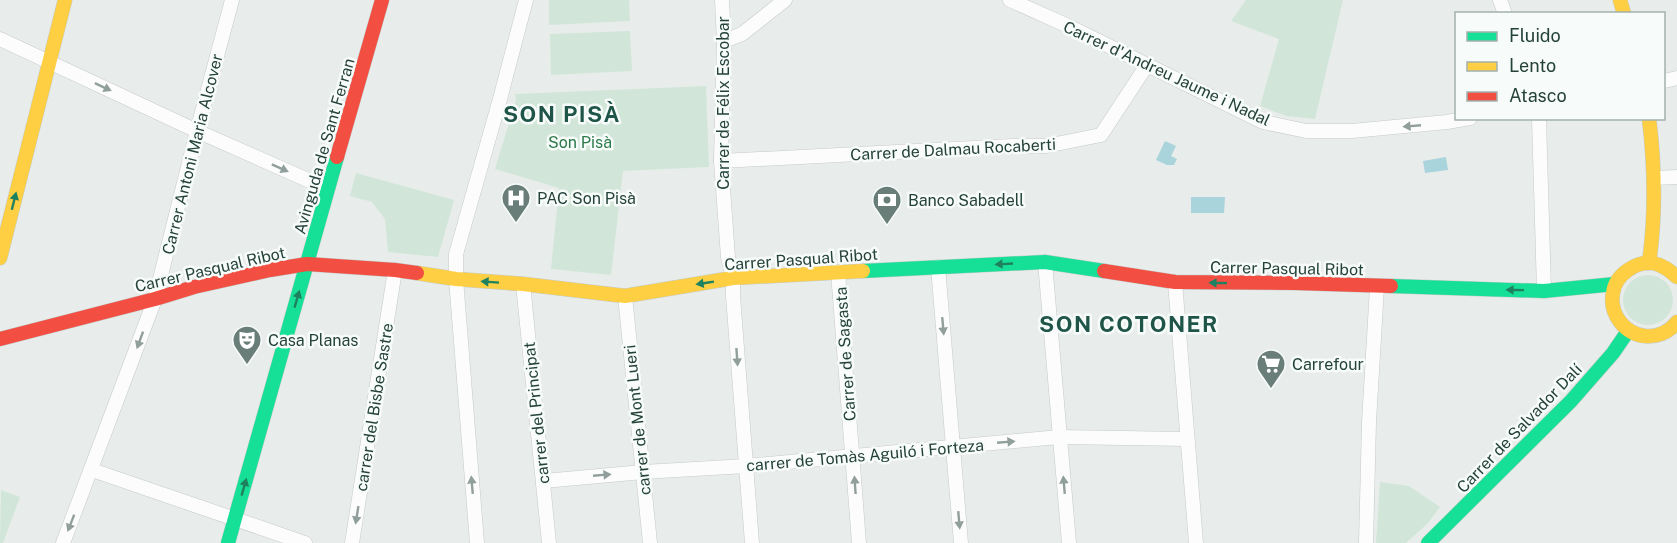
<svg xmlns="http://www.w3.org/2000/svg" width="1677" height="543" font-family="'Public Sans',sans-serif">
<style>
.green{fill:#d1e6d8}
.water{fill:#a9d4db}
.lines{fill:none;stroke-linecap:round;stroke-linejoin:round}
.street-casing{stroke:#c5cac8;stroke-width:15}
.fast-casing{stroke:#c3cbc8;stroke-width:15}
.slow-casing{stroke:#c3cbc8;stroke-width:15}
.jam-casing{stroke:#c3cbc8;stroke-width:15}
.street{stroke:#fcfcfc;stroke-width:14}
.fast{stroke:#16e098;stroke-width:14}
.slow{stroke:#ffcf43;stroke-width:14}
.jam{stroke:#f24e42;stroke-width:14}
.oneway{fill:#909f9b}
.oneway2{fill:#1e8160}
.labels{text-anchor:middle;stroke-width:5;stroke-linejoin:round;paint-order:stroke}
.street-label{font-size:16px;fill:#24423a;stroke:#f7fbf9}
.park-label{font-size:16px;fill:#2d7a4b;stroke:#f7fbf9}
.poi-label{font-size:16px;fill:#24423a;stroke:#f7fbf9;text-anchor:start}
.district-label{font-size:22px;font-weight:bold;letter-spacing:1.5px;fill:#1f5548;stroke:#f7fbf9}
</style>
<rect width="100%" height="100%" fill="#e8edeb"/>
<g class="green">
<polygon points="549,0 629,0 630,21 549,25"/>
<polygon points="1246,0 1343,0 1315,119 1286,116 1260,106 1279,39 1231,21"/>
<polygon points="630,31 632,71 551,75 550,34"/>
<polygon points="706,86 709,167 623,171 611,275 551,269 559,188 495,169 516,100 515,94"/>
<polygon points="356,173 454,200 438,257 388,252 385,219 372,202 350,196"/>
<circle cx="1648" cy="300" r="25"/>
<polygon points="1380,482 1409,486 1440,507 1428,523 1406,543 1376,543"/>
<polygon points="1,490 20,497 3,543 0,543"/>
</g>
<g class="water">
<polygon points="1165,141 1176,146 1171,156 1177,159 1174,165 1167,165 1156,160"/>
<polygon points="1446,157 1448,170 1425,173 1423,161"/>
<polygon points="1191,197 1225,197 1224,213 1191,213"/>
</g>
<g class="lines">
<g class="street-casing">
<g id="street">
<polyline points="722,0 724,41 721,161 728,257 733,278 733,296 752,543"/>
<polyline points="1010,0 1066,25 1263,122 1306,131 1352,131 1447,122 1470,118"/>
<polyline points="1500,0 1505,14"/>
<polyline points="0,39 197,131 328,189"/>
<polyline points="724,41 742,34 785,0"/>
<polyline points="1664,81 1677,78"/>
<polyline points="1539,118 1544,291"/>
<polyline points="721,161 1013,146 1046,146 1101,135 1147,65"/>
<polyline points="1654,178 1677,177"/>
<polyline points="1045,262 1069,543"/>
<polyline points="938,267 961,543"/>
<polyline points="838,272 859,543"/>
<polyline points="1175,282 1196,543"/>
<polyline points="523,284 549,543"/>
<polyline points="625,296 650,543"/>
<polyline points="92,470 305,543"/>
<polyline points="544,481 643,472 746,466 1059,437 1187,439"/>
<polyline points="63,543 155,299 197,131 232,0"/>
<polyline points="352,543 395,270"/>
<polyline points="477,543 456,279 456,254 500,99 526,0"/>
<polyline points="1366,543 1369,422 1377,287"/>
</g>
</g>
<g class="fast-casing">
<g id="fast">
<polyline points="863,271 1045,262 1104,271"/>
<polyline points="1391,286 1544,291 1615,284"/>
<polyline points="228,543 337,157"/>
<polyline points="1428,543 1571,401 1613,353 1628,331"/>
</g>
</g>
<g class="slow-casing">
<g id="slow">
<polyline points="1620,0 1624,14"/>
<path d="M1649,118c6,49 7,96 0,145"/>
<polyline points="0,258 65,0"/>
<polyline points="417,273 456,279 523,284 625,296 733,278 863,271"/>
<path d="M1677,277c-7,-6 -14,-12 -24,-14 -17,-2 -38,12 -40,30 -4,20 11,41 32,43 13,1 24,-4 32,-14"/>
</g>
</g>
<g class="jam-casing">
<g id="jam">
<polyline points="337,157 382,0"/>
<polyline points="1104,271 1175,282 1295,283 1391,286"/>
<polyline points="0,339 155,299 194,287 270,270 307,264 395,270 417,273"/>
</g>
</g>
<use href="#street" class="street"/>
<use href="#fast" class="fast"/>
<use href="#slow" class="slow"/>
<use href="#jam" class="jam"/>
</g>
<defs><path id="oneway-solid" d="M-6-.8H1V-3.2L6.5 0L1 3.2V.8H-6Z" transform="scale(1.5)"/></defs>
<g class="oneway">
<use href="#oneway-solid" transform="translate(103 87) rotate(25)"/>
<use href="#oneway-solid" transform="translate(1412 126) rotate(175)"/>
<use href="#oneway-solid" transform="translate(280 168) rotate(24)"/>
<use href="#oneway-solid" transform="translate(943 326) rotate(85)"/>
<use href="#oneway-solid" transform="translate(140 340) rotate(110)"/>
<use href="#oneway-solid" transform="translate(737 357) rotate(86)"/>
<use href="#oneway-solid" transform="translate(1006 442) rotate(-5)"/>
<use href="#oneway-solid" transform="translate(602 475) rotate(-5)"/>
<use href="#oneway-solid" transform="translate(472 485) rotate(-95)"/>
<use href="#oneway-solid" transform="translate(855 485) rotate(-94)"/>
<use href="#oneway-solid" transform="translate(1064 485) rotate(-95)"/>
<use href="#oneway-solid" transform="translate(357 515) rotate(99)"/>
<use href="#oneway-solid" transform="translate(959 520) rotate(85)"/>
<use href="#oneway-solid" transform="translate(71 523) rotate(111)"/>
</g>
<g class="oneway2">
<use href="#oneway-solid" transform="translate(14 201) rotate(-76)"/>
<use href="#oneway-solid" transform="translate(1004 264) rotate(177)"/>
<use href="#oneway-solid" transform="translate(490 282) rotate(-176)"/>
<use href="#oneway-solid" transform="translate(705 283) rotate(171)"/>
<use href="#oneway-solid" transform="translate(1218 283) rotate(-179)"/>
<use href="#oneway-solid" transform="translate(1515 290) rotate(-179)"/>
<use href="#oneway-solid" transform="translate(297 299) rotate(-74)"/>
<use href="#oneway-solid" transform="translate(244 487) rotate(-74)"/>
</g>
<defs>
<g id="hospital-pin" transform="scale(1.5)"><path d="M0 17L-7.5 6A9.5 9.5 0 1 1 7.5 6Z" fill="#697e78" stroke="#f7fbf9"/><path d="M-5-5h3v3.5h4V-5h3V5h-3V1.5h-4V5h-3Z" fill="#fff"/></g>
<g id="bank-pin" transform="scale(1.5)"><path d="M0 17L-7.5 6A9.5 9.5 0 1 1 7.5 6Z" fill="#697e78" stroke="#f7fbf9"/><path d="M-6-4H6V4H-6ZM0-2.3a2.3 2.3 0 1 0 0 4.6a2.3 2.3 0 1 0 0-4.6Z" fill="#fff"/></g>
<g id="theatre-pin" transform="scale(1.5)"><path d="M0 17L-7.5 6A9.5 9.5 0 1 1 7.5 6Z" fill="#697e78" stroke="#f7fbf9"/><path d="M-5-5.5Q0-4 5-5.5V0Q5 5 0 6Q-5 5-5 0ZM-3.3-2.5H-1v1.5H-3.3ZM1-2.5H3.3v1.5H1ZM-2.8 1Q0 5.5 2.8 1Z" fill="#fff"/></g>
<g id="supermarket-pin" transform="scale(1.5)"><path d="M0 17L-7.5 6A9.5 9.5 0 1 1 7.5 6Z" fill="#697e78" stroke="#f7fbf9"/><path d="M-6-5.5h2.5l.6 2H6L4.5 2H-2.5L-4.4-4H-6ZM-1.5 3.2a1.3 1.3 0 1 0 .1 0ZM3 3.2a1.3 1.3 0 1 0 .1 0Z" fill="#fff"/></g>
</defs>
<g fill-rule="evenodd">
<use href="#hospital-pin" x="516" y="198"/>
<use href="#bank-pin" x="887" y="200"/>
<use href="#theatre-pin" x="247" y="340"/>
<use href="#supermarket-pin" x="1271" y="364"/>
</g>
<g class="labels">
<g class="street-label">
<text transform="translate(1167 73) rotate(25)" y="6">Carrer d'Andreu Jaume i Nadal</text>
<text transform="translate(723 103) rotate(-90)" y="6">Carrer de Félix Escobar</text>
<text transform="translate(324 146) rotate(-74)" y="6">Avinguda de Sant Ferran</text>
<text transform="translate(953 149) rotate(-3)" y="6">Carrer de Dalmau Rocaberti</text>
<text transform="translate(192 154) rotate(-76)" y="6">Carrer Antoni Maria Alcover</text>
<text transform="translate(801 259) rotate(-4)" y="6">Carrer Pasqual Ribot</text>
<text transform="translate(1287 268) rotate(1)" y="6">Carrer Pasqual Ribot</text>
<text transform="translate(210 269) rotate(-13)" y="6">Carrer Pasqual Ribot</text>
<text transform="translate(845 354) rotate(-94)" y="6">Carrer de Sagasta</text>
<text transform="translate(374 407) rotate(-81)" y="6">carrer del Bisbe Sastre</text>
<text transform="translate(536 413) rotate(-96)" y="6">carrer del Principat</text>
<text transform="translate(637 420) rotate(-96)" y="6">carrer de Mont Lueri</text>
<text transform="translate(1519 428) rotate(-46)" y="6">Carrer de Salvador Dalí</text>
<text transform="translate(865 455) rotate(-5)" y="6">carrer de Tomàs Aguiló i Forteza</text>
</g>
<g class="park-label">
<text x="580" y="148">Son Pisà</text>
</g>
<g class="poi-label">
<text x="537" y="204">PAC Son Pisà</text>
<text x="908" y="206">Banco Sabadell</text>
<text x="268" y="346">Casa Planas</text>
<text x="1292" y="370">Carrefour</text>
</g>
<g class="district-label">
<text x="562" y="122">SON PISÀ</text>
<text x="1129" y="332">SON COTONER</text>
</g>
</g>
<rect x="1455" y="12" width="210" height="108" fill="#f7fbf9" stroke="#a3b1ad" stroke-width="1.5"/>
<rect x="1467" y="32" width="30" height="9" fill="#16e098" stroke="#a3b1ad" stroke-width="1.5"/>
<text x="1509" y="42" font-size="18" fill="#24423a">Fluido</text>
<rect x="1467" y="62" width="30" height="9" fill="#ffcf43" stroke="#a3b1ad" stroke-width="1.5"/>
<text x="1509" y="72" font-size="18" fill="#24423a">Lento</text>
<rect x="1467" y="92" width="30" height="9" fill="#f24e42" stroke="#a3b1ad" stroke-width="1.5"/>
<text x="1509" y="102" font-size="18" fill="#24423a">Atasco</text>
</svg>
